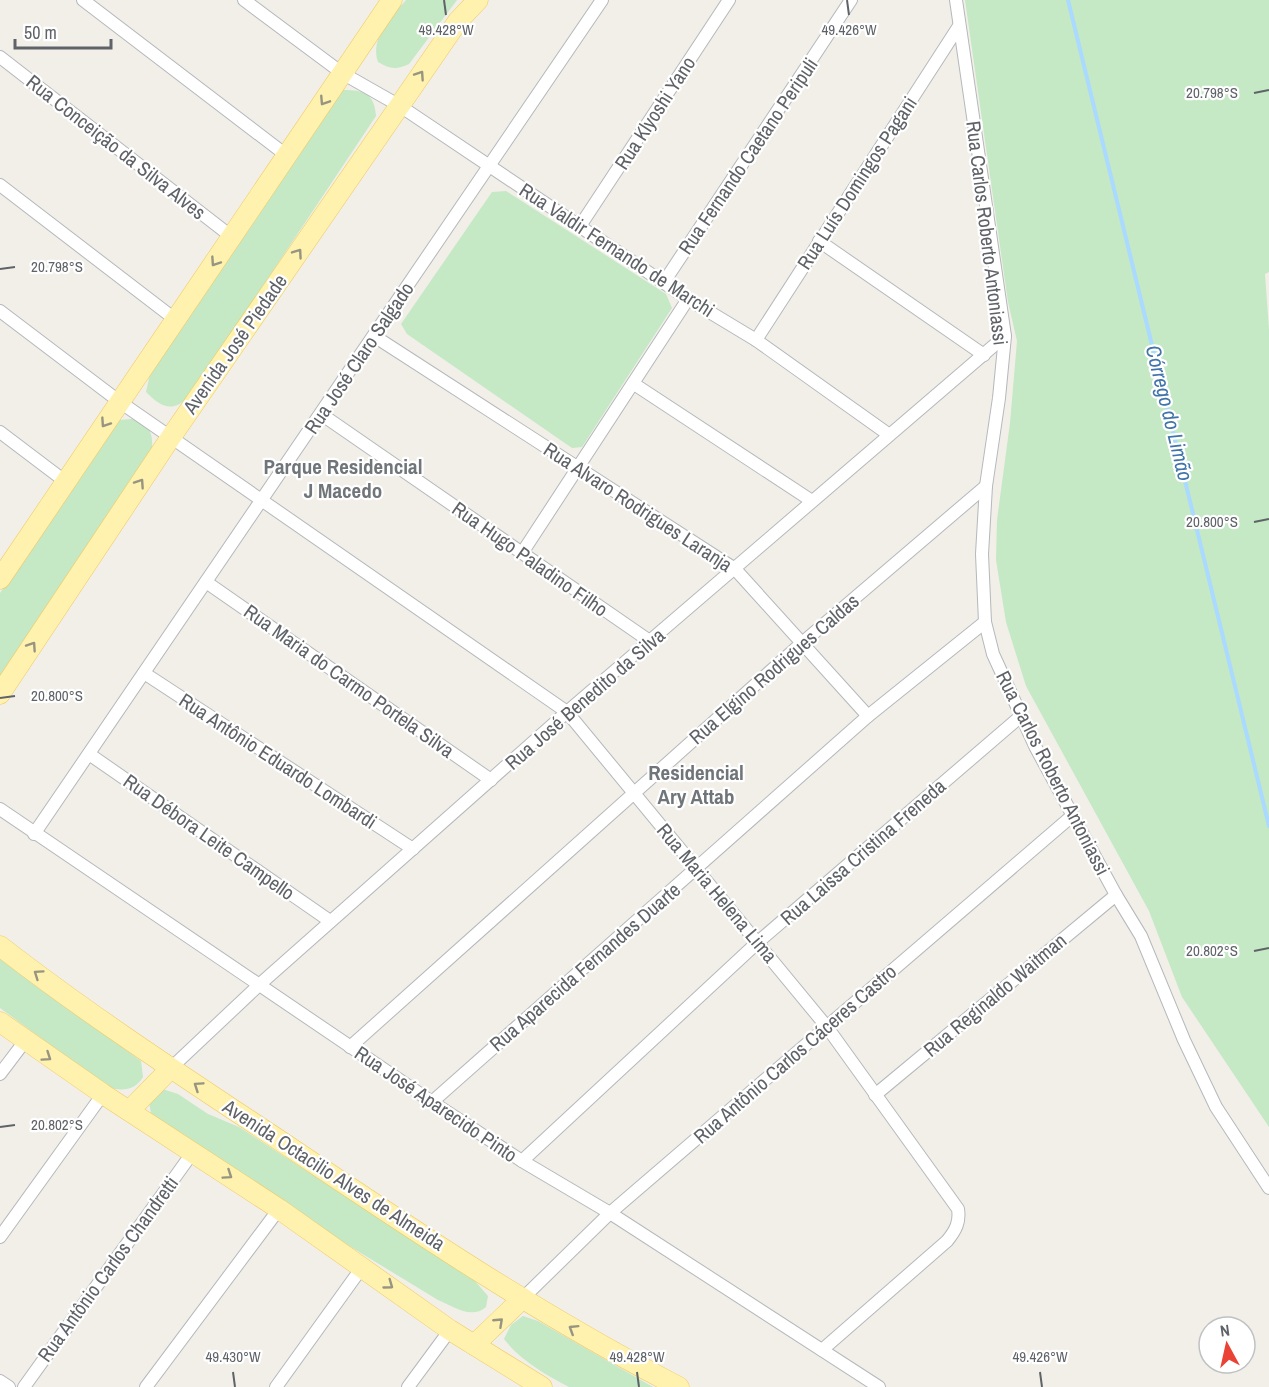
<svg xmlns="http://www.w3.org/2000/svg" width="1269" height="1387" font-family="'Archivo Narrow',sans-serif">
<style>
.green{fill:#c5e8c5}
.lines{fill:none;stroke-linecap:round;stroke-linejoin:round}
.stream{stroke:#aadaff;stroke-width:4}
.minor-casing{stroke:#b5b8bc;stroke-width:14}
.primary-casing{stroke:#f2c960;stroke-width:21}
.minor{stroke:#fff;stroke-width:12}
.primary{stroke:#fff2af;stroke-width:20}
.oneway{stroke:#979581}
.ticks{fill:none;stroke:#5f6368;stroke-width:2}
.labels{text-anchor:middle;stroke-width:4.5;stroke-linejoin:round;paint-order:stroke}
.street-label{font-size:20px;fill:#5f6368;stroke:#fff}
.water-label{font-size:21px;font-style:italic;fill:#4174aa;stroke:#fff}
.neighbourhood-label{font-size:21px;font-weight:bold;fill:#70757a;stroke:#fff}
.ticks-label{font-size:15px;text-anchor:middle;fill:#5f6368;stroke:#fff;stroke-width:4.5;stroke-linejoin:round;paint-order:stroke}
</style>
<rect width="100%" height="100%" fill="#f1efe8"/>
<g class="green">
<path d="M406,0h51l-48,64c-13,6 -19,5 -31,-2 -8,-25 13,-44 28,-62z"/>
<polygon points="965,0 1269,0 1269,272 1265,274 1269,330 1269,1127 1182,997 1149,911 1026,686 1006,622 996,560 997,520 1010,423 1017,341 1008,302"/>
<path d="M343,90c21,0 31,3 33,26l-185,278c-17,19 -28,15 -45,-2l4,-18 177,-266z"/>
<polygon points="506,191 666,294 672,308 582,447 572,448 407,334 401,324 492,192"/>
<path d="M132,419c17,5 21,13 20,30l-152,227v-83l109,-162 10,-11z"/>
<path d="M0,958l141,103 2,16c-8,13 -19,14 -34,11l-109,-80z"/>
<path d="M159,1088l19,6 30,20 31,13 235,153 14,16 -2,11c-15,13 -33,-1 -48,-7l-174,-106 -113,-81 -3,-15z"/>
<path d="M523,1316l15,5 115,66h-84c-23,-12 -49,-27 -65,-48l7,-14z"/>
</g>
<g class="lines">
<polyline class="stream" points="1068,0 1269,826"/>
<g class="minor-casing">
<g id="minor">
<polyline points="83,0 286,155"/>
<polyline points="244,0 342,73 400,106 688,299 756,340 888,434"/>
<polyline points="956,0 1005,336 999,398 986,486 982,554 985,622 993,654 1036,748 1116,895 1141,936 1184,1040 1216,1107 1269,1188"/>
<polyline points="0,57 232,237"/>
<polyline points="0,185 176,320"/>
<polyline points="580,226 729,0"/>
<polyline points="819,241 984,355"/>
<polyline points="664,282 851,0"/>
<path d="M0,311l120,91 447,310 260,315 131,182c2,13 -2,21 -11,32l-125,109"/>
<polyline points="374,336 735,569 868,716"/>
<polyline points="756,340 959,26"/>
<polyline points="634,384 812,501"/>
<polyline points="321,414 651,642"/>
<polyline points="0,432 66,482"/>
<polyline points="522,553 688,299"/>
<polyline points="206,582 491,780"/>
<polyline points="144,673 413,849"/>
<polyline points="89,754 330,921"/>
<polyline points="0,809 432,1102 522,1161 610,1213 879,1387"/>
<polyline points="34,834 602,0"/>
<polyline points="350,1047 802,643 986,486"/>
<polyline points="171,1068 259,985 567,712 1005,336"/>
<polyline points="0,1074 25,1041"/>
<polyline points="875,1095 1116,895"/>
<polyline points="432,1102 868,716 985,622"/>
<polyline points="522,1161 758,942 1021,716"/>
<polyline points="0,1237 103,1094"/>
<polyline points="523,1298 610,1213 1072,816"/>
<polyline points="0,1381 9,1387"/>
<polyline points="24,1387 193,1152"/>
<polyline points="146,1387 279,1209"/>
<polyline points="276,1387 363,1266"/>
<polyline points="408,1387 450,1330"/>
</g>
</g>
<g class="primary-casing">
<g id="primary">
<polyline points="0,579 392,0"/>
<polyline points="0,694 171,437 458,21 478,0"/>
<path d="M0,946c94,73 195,138 294,204 125,84 251,168 385,237"/>
<polyline points="0,1022 103,1094 279,1209 450,1330 542,1387"/>
<polyline points="130,1110 171,1068"/>
<polyline points="474,1345 523,1298"/>
</g>
</g>
<use href="#minor" class="minor"/>
<use href="#primary" class="primary"/>
</g>
<defs><path id="oneway-chevron" d="M-2-3.5L2.5 0L-2 3.5" fill="none" stroke-width="1.6" stroke-linecap="round" stroke-linejoin="round" transform="scale(1.5)"/></defs>
<g class="oneway">
<use href="#oneway-chevron" transform="translate(420 75) rotate(-56)"/>
<use href="#oneway-chevron" transform="translate(324 101) rotate(123)"/>
<use href="#oneway-chevron" transform="translate(298 253) rotate(-55)"/>
<use href="#oneway-chevron" transform="translate(215 262) rotate(124)"/>
<use href="#oneway-chevron" transform="translate(105 423) rotate(124)"/>
<use href="#oneway-chevron" transform="translate(140 483) rotate(-56)"/>
<use href="#oneway-chevron" transform="translate(32 646) rotate(-56)"/>
<use href="#oneway-chevron" transform="translate(38 974) rotate(-145)"/>
<use href="#oneway-chevron" transform="translate(47 1057) rotate(34)"/>
<use href="#oneway-chevron" transform="translate(198 1086) rotate(-146)"/>
<use href="#oneway-chevron" transform="translate(228 1175) rotate(34)"/>
<use href="#oneway-chevron" transform="translate(389 1285) rotate(36)"/>
<use href="#oneway-chevron" transform="translate(499 1322) rotate(-43)"/>
<use href="#oneway-chevron" transform="translate(573 1329) rotate(-148)"/>
</g>
<path class="ticks" d="M444,0l2,15M847,0l2,15M1254,93l15,-3M0,269l15,-2M1254,522l15,-3M0,698l15,-2M1254,951l15,-3M0,1127l15,-2M233,1372l2,15M637,1372l2,15M1040,1372l2,15"/>
<g class="labels">
<g class="street-label">
<text transform="translate(655 113) rotate(-57)" y="7">Rua Klyoshi Yano</text>
<text transform="translate(116 147) rotate(38)" y="7">Rua Conceição da Silva Alves</text>
<text transform="translate(748 156) rotate(-56)" y="7">Rua Fernando Caetano Peripuli</text>
<text transform="translate(857 183) rotate(-57)" y="7">Rua Luís Domingos Pagani</text>
<text transform="translate(987 233) rotate(83)" y="7">Rua Carlos Roberto Antoniassi</text>
<text transform="translate(617 250) rotate(33)" y="7">Rua Valdir Fernando de Marchi</text>
<text transform="translate(235 344) rotate(-55)" y="7">Avenida José Piedade</text>
<text transform="translate(359 358) rotate(-56)" y="7">Rua José Claro Salgado</text>
<text transform="translate(638 507) rotate(33)" y="7">Rua Alvaro Rodrigues Laranja</text>
<text transform="translate(530 559) rotate(35)" y="7">Rua Hugo Paladino Filho</text>
<text transform="translate(774 669) rotate(-41)" y="7">Rua Elgino Rodrigues Caldas</text>
<text transform="translate(349 681) rotate(35)" y="7">Rua Maria do Carmo Portela Silva</text>
<text transform="translate(585 699) rotate(-41)" y="7">Rua José Benedito da Silva</text>
<text transform="translate(278 761) rotate(33)" y="7">Rua Antônio Eduardo Lombardi</text>
<text transform="translate(1053 773) rotate(63)" y="7">Rua Carlos Roberto Antoniassi</text>
<text transform="translate(209 837) rotate(35)" y="7">Rua Débora Leite Campello</text>
<text transform="translate(863 852) rotate(-41)" y="7">Rua Laissa Cristina Freneda</text>
<text transform="translate(717 893) rotate(50)" y="7">Rua Maria Helena Lima</text>
<text transform="translate(585 967) rotate(-41)" y="7">Rua Aparecida Fernandes Duarte</text>
<text transform="translate(995 995) rotate(-40)" y="7">Rua Reginaldo Waitman</text>
<text transform="translate(795 1054) rotate(-41)" y="7">Rua Antônio Carlos Cáceres Castro</text>
<text transform="translate(436 1104) rotate(34)" y="7">Rua José Aparecido Pinto</text>
<text transform="translate(334 1175) rotate(33)" y="7">Avenida Octacilio Alves de Almeida</text>
<text transform="translate(108 1269) rotate(-54)" y="7">Rua Antônio Carlos Chandretti</text>
</g>
<g class="water-label">
<text transform="translate(1169 413) rotate(76)" y="7">Córrego do Limão</text>
</g>
<g class="neighbourhood-label">
<text x="343" y="474">Parque Residencial<tspan x="343" dy="24">J Macedo</tspan></text>
<text x="696" y="780">Residencial<tspan x="696" dy="24">Ary Attab</tspan></text>
</g>
</g>
<g class="ticks-label">
<text x="446" y="35">49.428°W</text>
<text x="849" y="35">49.426°W</text>
<text x="1212" y="98">20.798°S</text>
<text x="57" y="272">20.798°S</text>
<text x="1212" y="527">20.800°S</text>
<text x="57" y="701">20.800°S</text>
<text x="1212" y="956">20.802°S</text>
<text x="57" y="1130">20.802°S</text>
<text x="233" y="1362">49.430°W</text>
<text x="637" y="1362">49.428°W</text>
<text x="1040" y="1362">49.426°W</text>
</g>
<g transform="translate(1227 1345) rotate(352)"><circle r="28" fill="#ffffff" stroke="#bfc1c3" stroke-width="1.5"/>
<path d="M0-4.5L10 22L0 15L-10 22Z" fill="#ea4335"/>
<text y="-9" font-size="16" font-weight="bold" text-anchor="middle" fill="#5f6368">N</text>
</g>
<path d="M15 39v9h96v-9" fill="none" stroke="#5f6368" stroke-width="3"/>
<text x="24" y="39" font-size="18" fill="#5f6368" stroke="#ffffff" stroke-width="4.5" paint-order="stroke">50 m</text>
</svg>
